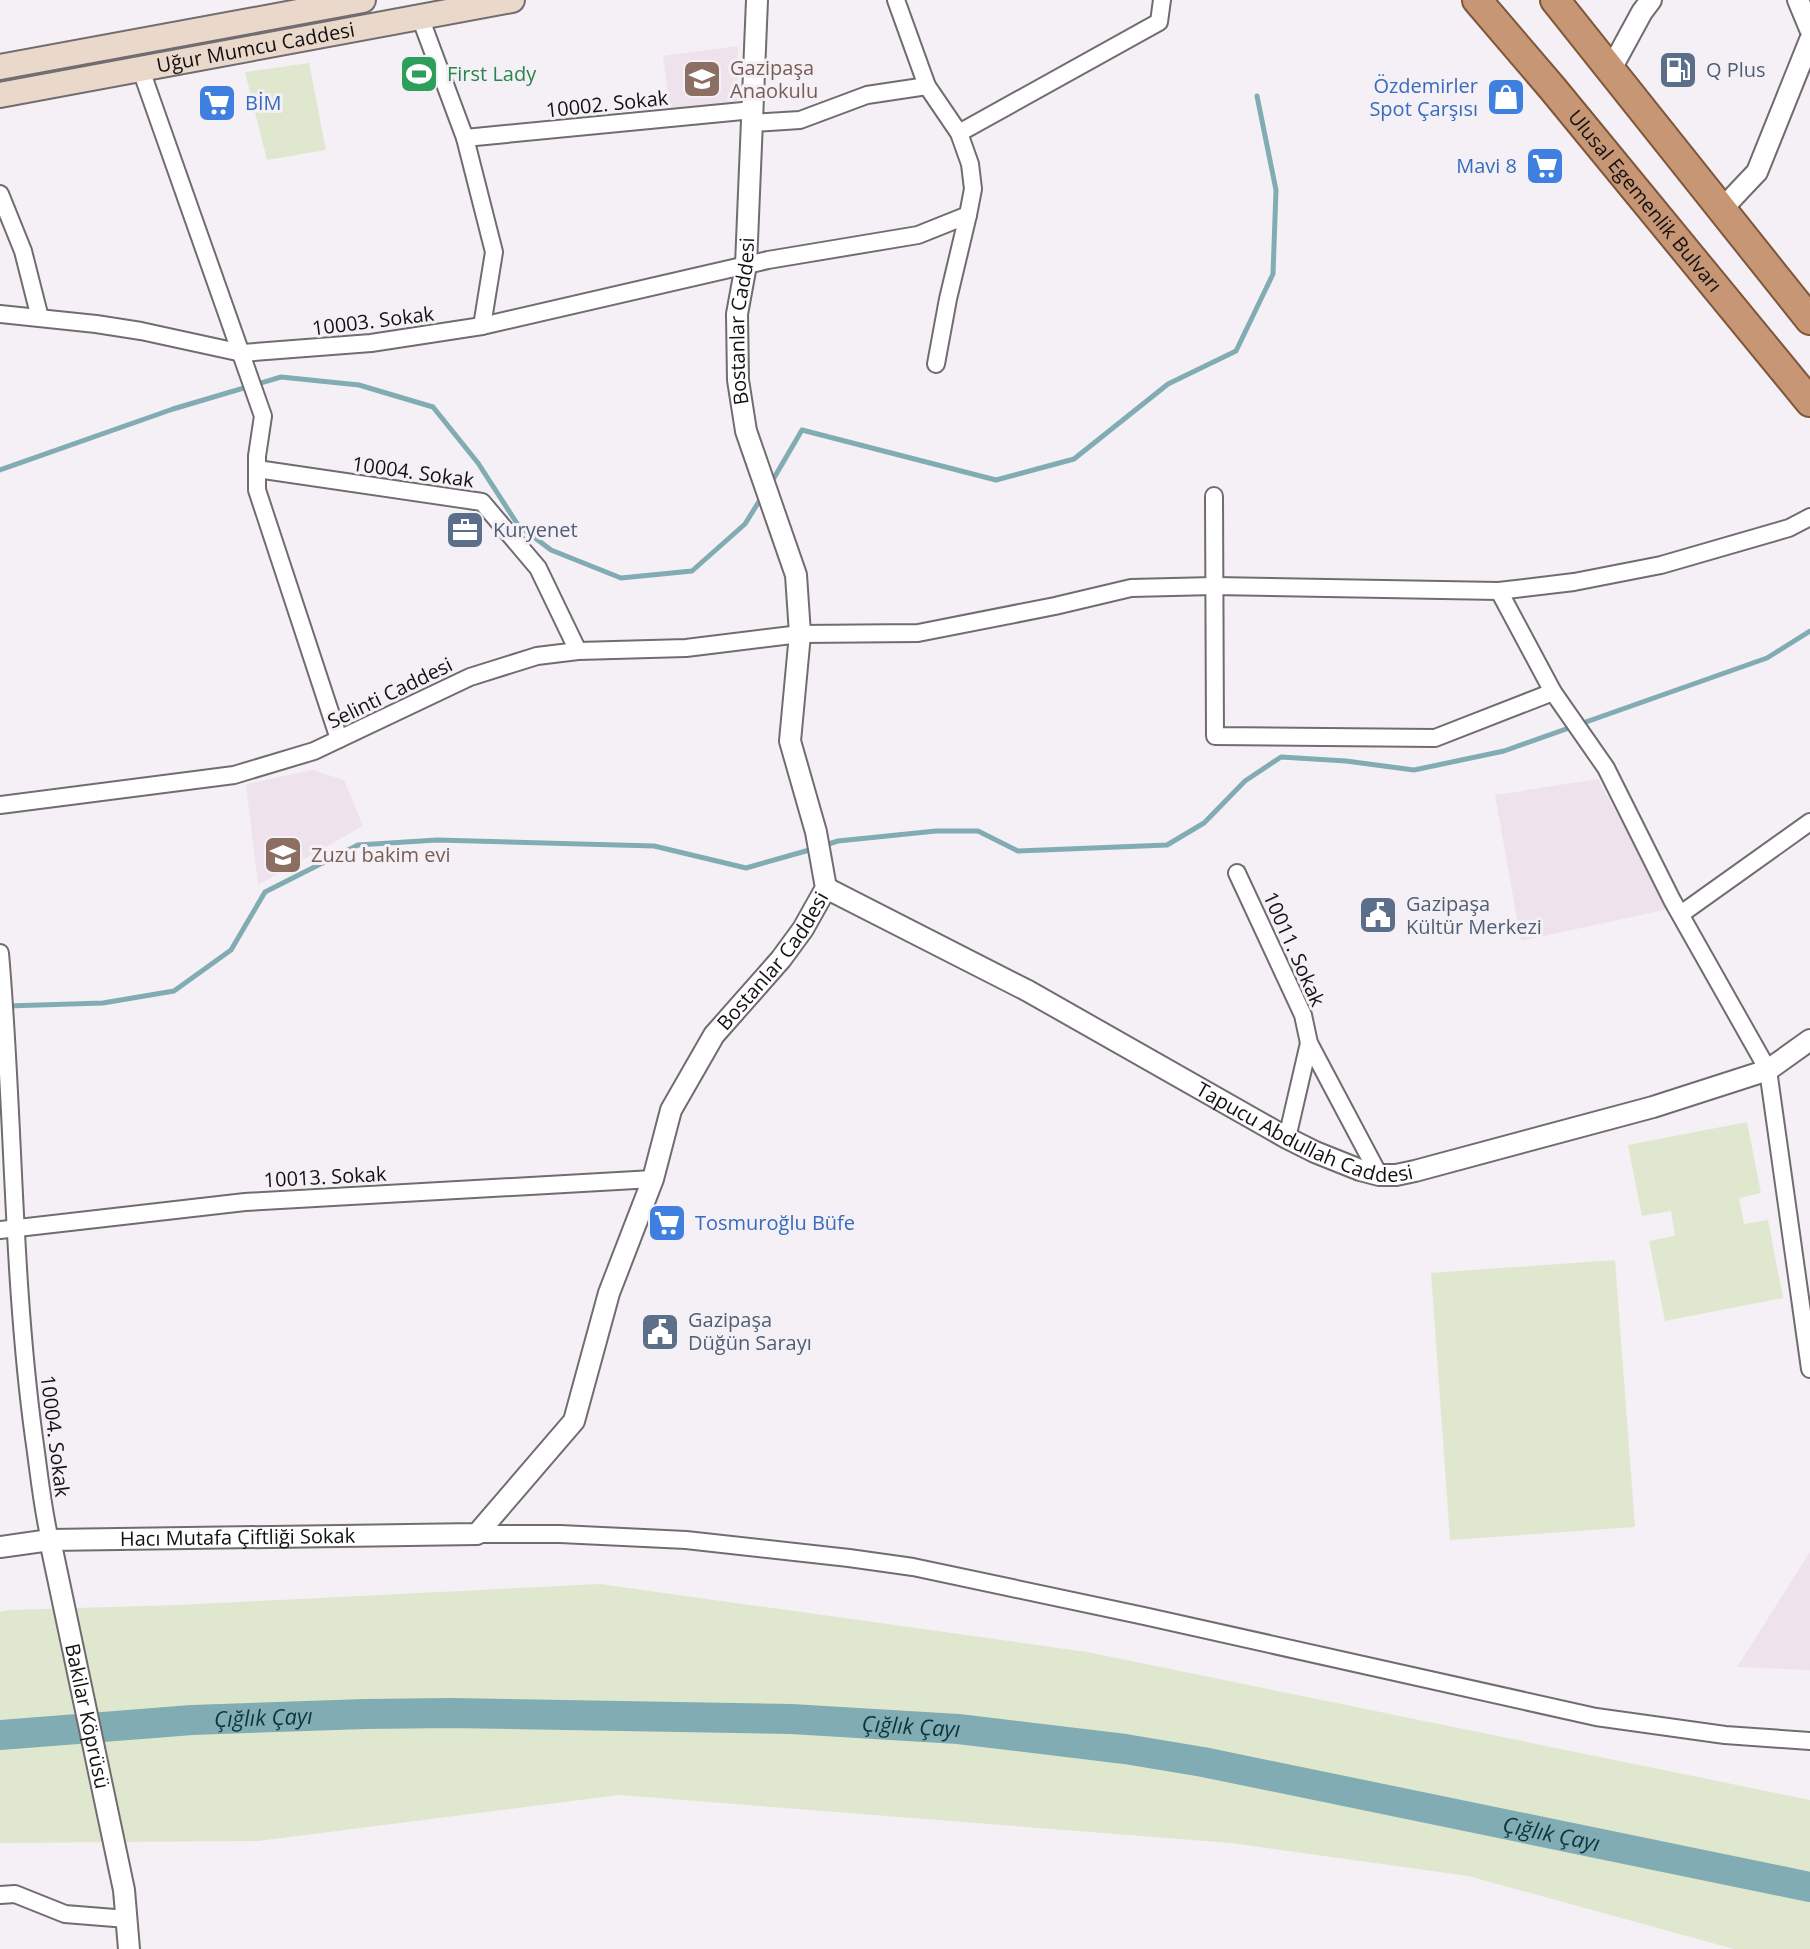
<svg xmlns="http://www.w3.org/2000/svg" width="1810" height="1949" font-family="'Open Sans',sans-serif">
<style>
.built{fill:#eee3ed}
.green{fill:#dfe8ce}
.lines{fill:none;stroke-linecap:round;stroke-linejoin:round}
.stream{stroke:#82acb3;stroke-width:5}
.river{stroke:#82acb3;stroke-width:30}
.minor-casing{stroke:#706c70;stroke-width:20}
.tertiary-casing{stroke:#706c70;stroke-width:24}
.secondary-casing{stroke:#706c70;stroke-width:28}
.trunk-casing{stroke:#7f573b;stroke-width:32}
.minor{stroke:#fff;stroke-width:16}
.tertiary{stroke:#fff;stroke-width:20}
.secondary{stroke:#ead8cb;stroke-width:24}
.trunk{stroke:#c79674;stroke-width:28}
.labels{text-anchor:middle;stroke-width:6;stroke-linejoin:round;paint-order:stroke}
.street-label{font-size:20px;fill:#121112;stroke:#f5f0f5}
.education-label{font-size:20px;fill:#785e54;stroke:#f5f0f5;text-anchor:start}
.service-label{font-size:20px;fill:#4e5e75;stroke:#f5f0f5;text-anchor:start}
.leisure-label{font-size:20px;fill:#27864d;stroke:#f5f0f5;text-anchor:start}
.shop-label{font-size:20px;fill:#366cbe;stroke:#f5f0f5;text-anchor:end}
.water-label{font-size:22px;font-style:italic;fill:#0c363c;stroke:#f5f0f5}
</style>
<rect width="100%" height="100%" fill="#f5f0f5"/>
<g class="built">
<polygon points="738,46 737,102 670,110 663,56"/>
<polygon points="313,770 344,780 363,826 258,885 246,784"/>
<polygon points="1598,779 1669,909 1521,941 1495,795"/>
<polygon points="1810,1552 1810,1670 1737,1667"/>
</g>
<g class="green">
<polygon points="309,63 326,150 267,160 245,72"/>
<polygon points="1747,1122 1761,1193 1739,1198 1744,1224 1768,1220 1783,1298 1665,1321 1649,1241 1675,1236 1671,1211 1642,1216 1628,1145"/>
<polygon points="1615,1260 1635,1527 1450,1540 1431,1273"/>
<polygon points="600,1584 1087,1652 1810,1800 1810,1949 1734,1949 1468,1876 1231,1843 619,1795 258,1841 0,1843 0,1612 9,1610 178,1605"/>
</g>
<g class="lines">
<g class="stream">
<polyline points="0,470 173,409 281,377 359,385 433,407 478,463 518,525 551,550 621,578 692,571 745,524 763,495"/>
<polyline points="771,483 802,430 996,480 1074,459 1168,384 1236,351 1273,274 1276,190 1257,96"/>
<polyline points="822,846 838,841 936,831 978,831 1018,851 1167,845 1204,823 1245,781 1281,757 1346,761 1414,770 1504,751 1767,658 1810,631"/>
<polyline points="7,1006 103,1003 174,991 231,950 265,892 358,845 437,840 654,846 746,868 813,849"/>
</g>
<path class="river" id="s1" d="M0,1735l192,-15 173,-6 86,-1 340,6 167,10 167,20 78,13 607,125"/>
<g class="minor-casing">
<g id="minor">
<polyline points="420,17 465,138 494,252 482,326"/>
<polyline points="141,70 263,416 257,456 257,490 339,739"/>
<polyline points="752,123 800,120 867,95 927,86"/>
<polyline points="959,133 1159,22 1162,0"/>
<polyline points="465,138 753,110"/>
<polyline points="0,194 23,251 40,318"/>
<polyline points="0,314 96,324 141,331 242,353 371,343 482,326 768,260 918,235 968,215 973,189 970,164 959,133 927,86 896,0"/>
<polyline points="936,364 948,299 968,215"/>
<polyline points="257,469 482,502 538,568 578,651"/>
<polyline points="1214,496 1215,736 1435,738 1553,692"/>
<polyline points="1499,591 1553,692 1606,768 1672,900 1768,1070 1810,1369"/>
<polyline points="0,805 234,775 314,751 470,677 537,656 578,651 686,648 800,634 918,633 1055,606 1131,588 1214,586 1499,591 1574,582 1661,565 1789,528 1810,517"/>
<polyline points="1237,873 1303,1015 1309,1043 1379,1175"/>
<polyline points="1681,914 1810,822"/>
<path d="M0,953c14,161 12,324 34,485 5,34 8,69 16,102"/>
<polyline points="1287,1138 1309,1043"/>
<polyline points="0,1230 245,1202 653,1179"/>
<polyline points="477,1534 560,1534 686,1540 849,1558 913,1567 1144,1616 1596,1717 1725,1735 1810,1741"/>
<polyline points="0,1895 15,1894 65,1914 127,1919"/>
</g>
</g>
<g class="tertiary-casing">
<g id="tertiary">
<polyline points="1798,0 1810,29"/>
<polyline points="1611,69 1642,12 1651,0"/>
<polyline points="1722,209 1757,172 1810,40"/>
<path id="s2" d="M826,888l202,103 259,147 28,14 45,18 19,5h17l19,-4 238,-64 115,-37 42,-30"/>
<path id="s3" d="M50,1540l74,350 5,59"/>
<path id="s4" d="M0,1547l50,-7 427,-6 97,-113 35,-128 44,-114 18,-69 43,-75 67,-76 22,-30 23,-41 -10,-56 -26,-91 10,-107 -4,-59 -50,-144 -8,-51 -1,-66 9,-49 11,-265"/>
</g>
</g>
<g class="secondary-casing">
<g id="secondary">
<polyline points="0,67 363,0"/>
<path id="s5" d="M0,95l512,-95"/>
</g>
</g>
<g class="trunk-casing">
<g id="trunk">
<path id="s6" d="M1477,0l76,89 257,313"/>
<polyline points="1555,0 1810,320"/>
</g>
</g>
<use href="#minor" class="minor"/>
<use href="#tertiary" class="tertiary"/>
<use href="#secondary" class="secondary"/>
<use href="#trunk" class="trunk"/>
</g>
<defs>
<g id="fuel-square" transform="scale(2)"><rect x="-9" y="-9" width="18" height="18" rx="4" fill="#5c6f8a" stroke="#f5f0f5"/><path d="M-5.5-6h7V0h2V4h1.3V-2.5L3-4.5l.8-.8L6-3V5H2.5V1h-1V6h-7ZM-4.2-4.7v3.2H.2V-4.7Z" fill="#fff"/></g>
<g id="stadium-square" transform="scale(2)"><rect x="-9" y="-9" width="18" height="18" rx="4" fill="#2e9e5b" stroke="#f5f0f5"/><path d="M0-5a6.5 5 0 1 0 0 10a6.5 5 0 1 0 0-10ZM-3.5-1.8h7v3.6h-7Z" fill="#fff"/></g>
<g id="school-square" transform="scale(2)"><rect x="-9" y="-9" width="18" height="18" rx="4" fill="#8d6e63" stroke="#f5f0f5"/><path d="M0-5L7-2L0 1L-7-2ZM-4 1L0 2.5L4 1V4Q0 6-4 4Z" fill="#fff"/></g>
<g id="shop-square" transform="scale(2)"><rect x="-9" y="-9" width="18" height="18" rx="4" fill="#3f7fe0" stroke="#f5f0f5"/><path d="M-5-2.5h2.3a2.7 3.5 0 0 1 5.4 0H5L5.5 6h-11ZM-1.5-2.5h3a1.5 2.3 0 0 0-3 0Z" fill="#fff"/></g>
<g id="supermarket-square" transform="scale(2)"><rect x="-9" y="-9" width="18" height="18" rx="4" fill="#3f7fe0" stroke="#f5f0f5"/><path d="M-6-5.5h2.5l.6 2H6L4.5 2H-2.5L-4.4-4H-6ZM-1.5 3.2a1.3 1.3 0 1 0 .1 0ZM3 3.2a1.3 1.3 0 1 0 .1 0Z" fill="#fff"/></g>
<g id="office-square" transform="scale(2)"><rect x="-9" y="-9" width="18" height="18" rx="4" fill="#5c6f8a" stroke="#f5f0f5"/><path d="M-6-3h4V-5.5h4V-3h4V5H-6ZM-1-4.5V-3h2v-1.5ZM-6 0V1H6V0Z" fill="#fff"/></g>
<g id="civic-square" transform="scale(2)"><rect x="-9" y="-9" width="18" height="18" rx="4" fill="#5c6f8a" stroke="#f5f0f5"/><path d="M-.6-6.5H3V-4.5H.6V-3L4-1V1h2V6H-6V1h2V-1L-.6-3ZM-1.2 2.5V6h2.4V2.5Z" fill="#fff"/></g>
</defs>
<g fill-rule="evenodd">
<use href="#fuel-square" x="1678" y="70"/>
<use href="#stadium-square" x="419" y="74"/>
<use href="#school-square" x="702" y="79"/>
<use href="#shop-square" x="1506" y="97"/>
<use href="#supermarket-square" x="217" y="103"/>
<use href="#supermarket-square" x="1545" y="166"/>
<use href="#office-square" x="465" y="530"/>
<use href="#school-square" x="283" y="855"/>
<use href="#civic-square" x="1378" y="915"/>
<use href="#supermarket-square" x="667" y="1223"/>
<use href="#civic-square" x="660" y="1332"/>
</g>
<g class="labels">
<g class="street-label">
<text dy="7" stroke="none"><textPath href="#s5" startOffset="260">Uğur Mumcu Caddesi</textPath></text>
<text transform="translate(607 104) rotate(-6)" y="7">10002. Sokak</text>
<text dy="7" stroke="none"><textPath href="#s6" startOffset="262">Ulusal Egemenlik Bulvarı</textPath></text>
<text dy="7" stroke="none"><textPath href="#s4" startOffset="1806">Bostanlar Caddesi</textPath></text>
<text transform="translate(373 321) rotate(-7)" y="7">10003. Sokak</text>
<text transform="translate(413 472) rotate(8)" y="7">10004. Sokak</text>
<text transform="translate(390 693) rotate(-26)" y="7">Selinti Caddesi</text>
<text transform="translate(1294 949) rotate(66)" y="7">10011. Sokak</text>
<text dy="7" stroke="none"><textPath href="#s4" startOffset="1134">Bostanlar Caddesi</textPath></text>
<text dy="7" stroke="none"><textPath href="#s2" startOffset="540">Tapucu Abdullah Caddesi</textPath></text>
<text transform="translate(325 1177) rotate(-3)" y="7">10013. Sokak</text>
<text transform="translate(55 1436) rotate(83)" y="7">10004. Sokak</text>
<text dy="7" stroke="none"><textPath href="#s4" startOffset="238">Hacı Mutafa Çiftliği Sokak</textPath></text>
<text dy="7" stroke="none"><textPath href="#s3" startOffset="180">Bakilar Köprüsü</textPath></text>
</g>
<g class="education-label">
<text x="730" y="75">Gazipaşa<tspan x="730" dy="23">Anaokulu</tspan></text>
<text x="311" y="862">Zuzu bakim evi</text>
</g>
<g class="service-label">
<text x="1706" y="77">Q Plus</text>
<text x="493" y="537">Kuryenet</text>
<text x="1406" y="911">Gazipaşa<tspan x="1406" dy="23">Kültür Merkezi</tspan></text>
<text x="688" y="1327">Gazipaşa<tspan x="688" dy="23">Düğün Sarayı</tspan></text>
</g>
<g class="leisure-label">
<text x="447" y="81">First Lady</text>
</g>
<g class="shop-label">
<text x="1478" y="93">Özdemirler<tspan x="1478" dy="23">Spot Çarşısı</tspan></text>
<text x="245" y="110" text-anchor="start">BİM</text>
<text x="1517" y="173">Mavi 8</text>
<text x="695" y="1230" text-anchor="start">Tosmuroğlu Büfe</text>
</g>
<g class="water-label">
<text dy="8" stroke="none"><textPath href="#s1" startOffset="264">Çığlık Çayı</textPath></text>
<text dy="8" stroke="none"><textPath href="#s1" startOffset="912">Çığlık Çayı</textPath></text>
<text dy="8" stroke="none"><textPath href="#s1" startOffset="1562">Çığlık Çayı</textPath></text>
</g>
</g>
</svg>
